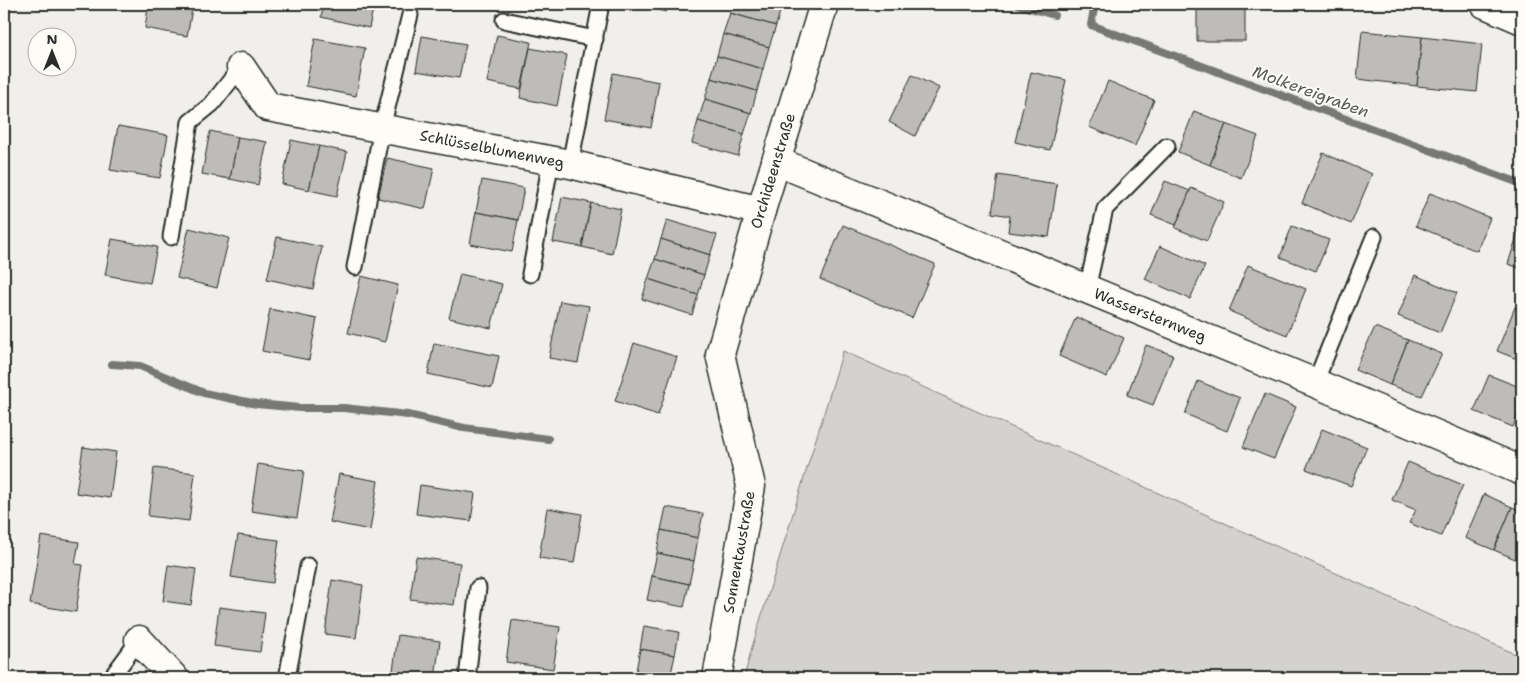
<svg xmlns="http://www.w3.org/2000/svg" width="1526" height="682" font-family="'Shantell Sans',sans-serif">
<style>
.green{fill:#d3d2cf;stroke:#7f7e7d}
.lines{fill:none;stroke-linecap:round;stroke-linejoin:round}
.stream{stroke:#777775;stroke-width:8}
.building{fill:#bdbcb8;stroke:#2b2b2b}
.service-casing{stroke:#2b2b2b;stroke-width:19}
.minor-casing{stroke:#2b2b2b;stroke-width:31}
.service{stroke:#fdfcf7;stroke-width:15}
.minor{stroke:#fdfcf7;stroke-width:28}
.labels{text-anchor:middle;stroke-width:4;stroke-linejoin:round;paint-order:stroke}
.street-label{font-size:15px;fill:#2b2b2b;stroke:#fdfcf7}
.water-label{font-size:16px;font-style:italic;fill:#575756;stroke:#fdfcf7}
</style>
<rect width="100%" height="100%" fill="#f0efeb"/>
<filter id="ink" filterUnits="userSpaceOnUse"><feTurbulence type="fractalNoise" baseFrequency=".02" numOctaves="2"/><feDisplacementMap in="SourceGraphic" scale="10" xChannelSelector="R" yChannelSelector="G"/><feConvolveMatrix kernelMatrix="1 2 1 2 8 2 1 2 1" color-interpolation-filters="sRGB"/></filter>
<g filter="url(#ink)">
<polygon class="green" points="843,351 1522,657 1522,678 744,678 752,647"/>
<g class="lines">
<g class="stream">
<polyline points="1016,4 1054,15"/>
<polyline points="1095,4 1091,25 1522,184"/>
<polyline points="112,364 140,366 204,393 257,404 300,408 344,408 408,415 464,428 548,439"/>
</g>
</g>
<g class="building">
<polygon points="138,4 193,4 187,36 145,28 148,8 138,6"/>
<polygon points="324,4 374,4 369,28 321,17"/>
<polygon points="637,4 668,4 666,12 637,5"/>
<polygon points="732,4 782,4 776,26 730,13"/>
<rect x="1197" y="4" width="48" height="37"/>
<polygon points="730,13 776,26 769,47 723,34"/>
<polygon points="1362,31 1422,37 1417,86 1357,79"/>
<polygon points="723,34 769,47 763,69 717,56"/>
<polygon points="497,35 531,42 521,89 487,82"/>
<polygon points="422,36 466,44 459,78 416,71"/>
<polygon points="1422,37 1482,44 1477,92 1417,86"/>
<polygon points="315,39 365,48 356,96 306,86"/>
<polygon points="530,48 567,55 557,106 520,98"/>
<polygon points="717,56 763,69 757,91 711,78"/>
<polygon points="1031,72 1066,80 1050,150 1015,142"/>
<polygon points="613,73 659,82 651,128 604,119"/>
<polygon points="912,75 939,88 915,136 889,122"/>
<polygon points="711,78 757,91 751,113 705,99"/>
<polygon points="1108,81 1154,100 1135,146 1089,127"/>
<polygon points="705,99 751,113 744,134 698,121"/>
<polygon points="1194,111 1226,124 1210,165 1178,152"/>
<polygon points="698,121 744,134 738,156 692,143"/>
<polygon points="1226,124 1258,136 1241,178 1210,165"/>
<polygon points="118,126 168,135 160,178 110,170"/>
<polygon points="210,131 238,137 230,179 202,174"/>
<polygon points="238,137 267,142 258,185 230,179"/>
<polygon points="291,140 319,146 309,190 282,184"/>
<polygon points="319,146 347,152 337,196 309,190"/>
<polygon points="1323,153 1372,174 1351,224 1302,203"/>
<polygon points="387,158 434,168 425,209 378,198"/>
<polygon points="998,175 1057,184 1049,237 1008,232 1010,216 992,213"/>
<polygon points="482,180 524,188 518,220 476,212"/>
<polygon points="1165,181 1190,191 1176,225 1151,215"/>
<polygon points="1191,188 1224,202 1207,241 1175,228"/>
<polygon points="1430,193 1490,218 1477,251 1416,226"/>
<polygon points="562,197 591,203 582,247 553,242"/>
<polygon points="591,203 621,209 612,254 582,247"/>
<polygon points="476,212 518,220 512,252 470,244"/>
<polygon points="667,220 717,235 710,255 661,239"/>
<polygon points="843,225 935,264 912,318 820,279"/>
<polygon points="1292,226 1329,240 1316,271 1280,257"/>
<polygon points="1520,226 1522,226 1522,269 1508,264"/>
<polygon points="189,228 229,238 217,288 177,278"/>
<polygon points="277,237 322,247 313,289 267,279"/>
<polygon points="112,239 157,247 150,283 105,275"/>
<polygon points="661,239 710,255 704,275 655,259"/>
<polygon points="1160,246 1205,266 1190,299 1145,279"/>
<polygon points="655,259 704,275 698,295 648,279"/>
<polygon points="1248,265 1306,289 1287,335 1229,311"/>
<polygon points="460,274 502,284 491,328 449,318"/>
<polygon points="1415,275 1457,293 1440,333 1398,316"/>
<polygon points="361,276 398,285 385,342 348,333"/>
<polygon points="648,279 698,295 692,315 642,299"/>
<polygon points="560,301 589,306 578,363 549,358"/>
<polygon points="1515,307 1522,310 1522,361 1497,351"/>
<polygon points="270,309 317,319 309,360 262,351"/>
<polygon points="1076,317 1124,338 1107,377 1059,356"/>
<polygon points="1375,327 1408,340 1390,385 1355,370"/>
<polygon points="1408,340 1442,354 1422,396 1390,385"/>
<polygon points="434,343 499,356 492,388 428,374"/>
<polygon points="634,343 677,357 658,415 615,401"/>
<polygon points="1146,345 1173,355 1153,405 1127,395"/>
<polygon points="1489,375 1522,388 1522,404 1513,427 1474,411"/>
<polygon points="1198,381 1240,398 1227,431 1185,414"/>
<polygon points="1265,394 1296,407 1274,459 1243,447"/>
<polygon points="1322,429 1367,447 1351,486 1306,469"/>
<polygon points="83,447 116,452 110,498 76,493"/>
<polygon points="1408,462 1463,485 1441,536 1409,523 1416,510 1392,500"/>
<polygon points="258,464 304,471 297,518 251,511"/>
<polygon points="154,468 195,473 189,521 148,516"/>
<polygon points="339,474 378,481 370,530 330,522"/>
<polygon points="420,485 475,493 471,521 416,514"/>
<polygon points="1484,494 1512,507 1494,550 1465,538"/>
<polygon points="666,507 703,514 698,538 661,530"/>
<polygon points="1512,507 1522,511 1522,562 1494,550"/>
<polygon points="547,508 582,514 574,563 539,558"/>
<polygon points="661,530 698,538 694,561 657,553"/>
<polygon points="238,535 279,540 273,583 231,577"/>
<polygon points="41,536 79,542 75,564 83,565 76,612 30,604"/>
<polygon points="657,553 694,561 689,584 652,576"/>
<polygon points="416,557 460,563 454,605 410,599"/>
<polygon points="168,565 196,569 191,605 163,601"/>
<polygon points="652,576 689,584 684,607 647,600"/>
<polygon points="332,580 363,585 356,638 325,634"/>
<polygon points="219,607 265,613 260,652 214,646"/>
<polygon points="512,620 560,627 553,669 506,662"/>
<polygon points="644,626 679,632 675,655 640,649"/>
<polygon points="398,635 440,641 435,678 392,678"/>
<polygon points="640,649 675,655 670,678 636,671"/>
<polygon points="636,671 670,678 635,678"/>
</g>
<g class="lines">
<g class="service-casing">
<g id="service">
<polyline points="504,20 595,39"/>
<polyline points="570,164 601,4"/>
<polyline points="171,237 190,122 212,104 241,67"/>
<polyline points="355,267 382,128 410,15"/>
<polyline points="530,274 551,161"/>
<polyline points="1087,289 1105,209 1167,146"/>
<polyline points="1315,383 1374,237"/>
<polyline points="111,678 139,640"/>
<polyline points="287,678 308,566"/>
<polyline points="467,678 478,588"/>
</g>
</g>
<g class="minor-casing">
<g id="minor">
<polyline points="1485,4 1522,20"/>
<polyline points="241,67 268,107 570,164 761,211"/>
<polyline points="776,161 1315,383 1522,471"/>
<polyline points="139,640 174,678"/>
<polyline points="717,678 751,486 720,354 761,211 824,4"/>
</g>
</g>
<use href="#service" class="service"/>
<use href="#minor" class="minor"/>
</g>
</g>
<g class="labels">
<g class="street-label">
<text transform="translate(492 149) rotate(11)" y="5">Schlüsselblumenweg</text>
<text transform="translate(773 171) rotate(-73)" y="5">Orchideenstraße</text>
<text transform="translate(1150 315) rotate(22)" y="5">Wassersternweg</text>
<text transform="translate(739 552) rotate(-80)" y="5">Sonnentaustraße</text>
</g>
<g class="water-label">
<text transform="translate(1311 91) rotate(20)" y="6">Molkereigraben</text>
</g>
</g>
<rect width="1526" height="682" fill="none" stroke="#fdfcf7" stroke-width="20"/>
<rect x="10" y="10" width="1506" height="662" fill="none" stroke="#2b2b2b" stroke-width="2" filter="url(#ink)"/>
<g transform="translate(52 52)"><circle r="24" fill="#fdfcf7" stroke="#a9a8a5"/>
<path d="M0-4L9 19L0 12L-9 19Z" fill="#2b2b2b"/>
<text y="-8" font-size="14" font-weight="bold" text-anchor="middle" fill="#2b2b2b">N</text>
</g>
</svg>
